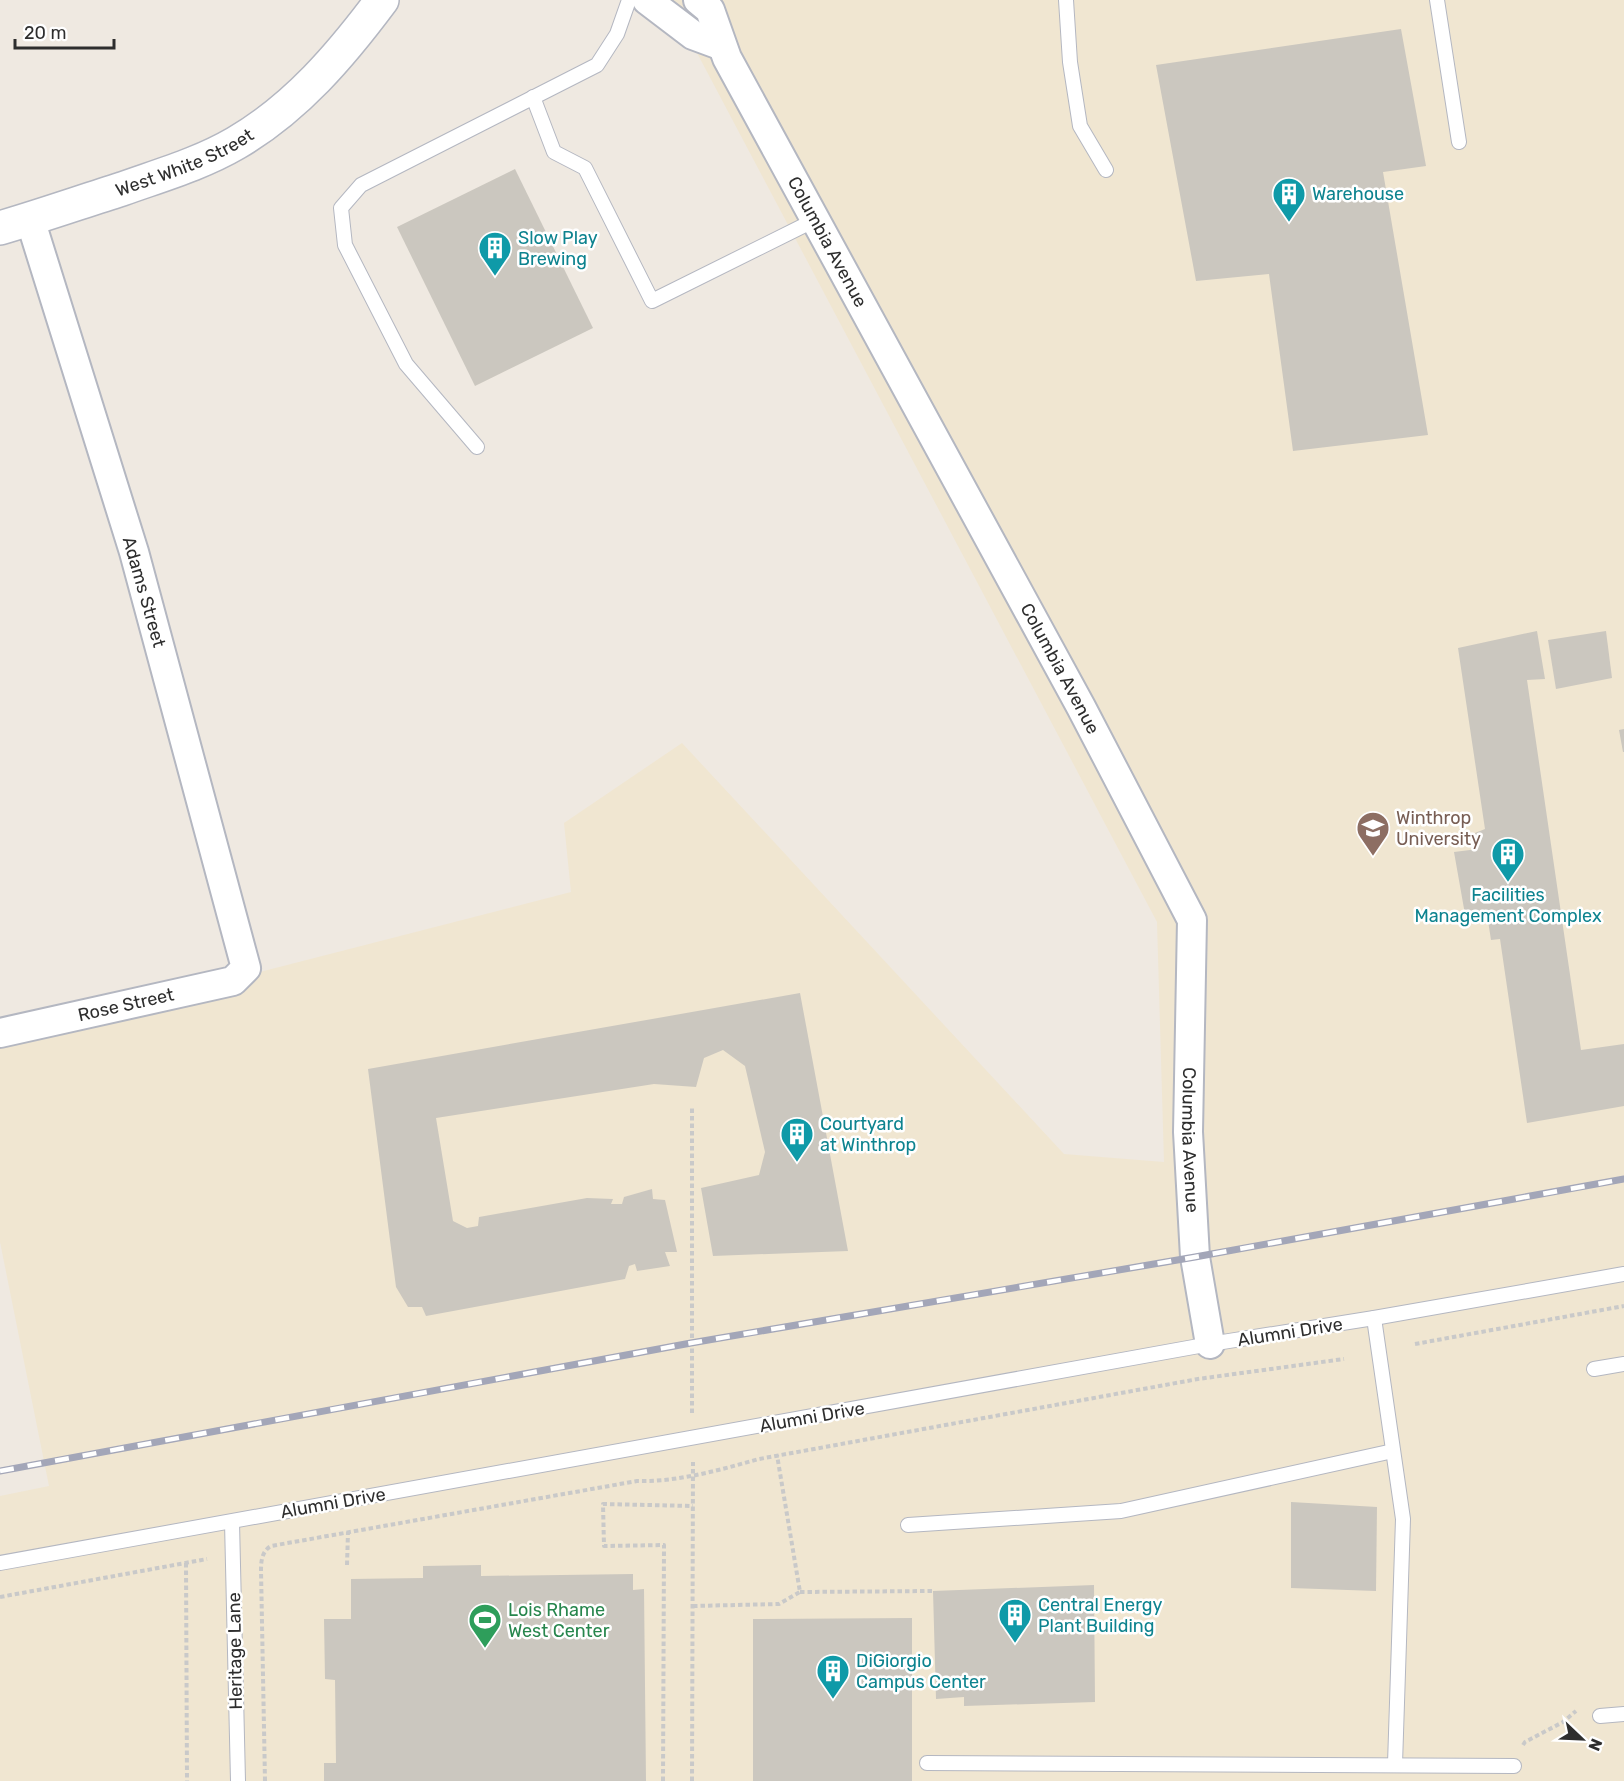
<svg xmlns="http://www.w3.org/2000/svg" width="1624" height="1781" font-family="Rubik,sans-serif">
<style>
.education{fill:#f0e6d1}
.building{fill:#cbc7bf}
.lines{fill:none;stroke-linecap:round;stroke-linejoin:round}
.lane-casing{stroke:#b4b7c1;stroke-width:16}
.street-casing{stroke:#b4b7c1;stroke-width:32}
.secondary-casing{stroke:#b4b7c1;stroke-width:36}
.path{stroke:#c9c9c9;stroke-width:4;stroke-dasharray:4.5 3;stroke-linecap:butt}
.lane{stroke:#fff;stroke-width:14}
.street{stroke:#fff;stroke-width:28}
.secondary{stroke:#fff;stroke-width:33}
.rail-casing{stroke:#a3a6b8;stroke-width:7}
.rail{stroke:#fff;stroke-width:4.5;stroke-dasharray:14;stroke-linecap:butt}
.labels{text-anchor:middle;stroke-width:5;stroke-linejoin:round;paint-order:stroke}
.street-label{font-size:18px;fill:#2e2e2e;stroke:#fff}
.culture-label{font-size:18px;fill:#0d838f;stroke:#fff;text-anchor:start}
.education-label{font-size:18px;fill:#785e54;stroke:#fff;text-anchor:start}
.leisure-label{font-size:18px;fill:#27864d;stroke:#fff;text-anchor:start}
</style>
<rect width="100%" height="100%" fill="#efe9e1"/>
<polygon class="education" points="669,0 1624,0 1624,1781 0,1781 0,1496 49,1486 0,1242 0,1039 571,892 564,823 682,743 1064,1154 1164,1162 1157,922"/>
<g class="building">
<polygon points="1401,29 1426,166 1383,172 1428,435 1293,451 1269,274 1196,281 1156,65"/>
<polygon points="515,169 593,328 475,386 397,227"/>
<polygon points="1537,631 1545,679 1527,680 1581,1050 1624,1044 1624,1106 1527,1123 1500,939 1491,940 1487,914 1466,920 1454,852 1478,849 1475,833 1485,829 1458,648"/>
<polygon points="1606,631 1612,678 1556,689 1548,640"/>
<polygon points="1624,729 1624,752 1623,752 1619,730"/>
<polygon points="800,993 848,1251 713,1256 701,1188 759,1175 765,1152 745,1066 723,1050 704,1058 696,1087 654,1084 436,1118 453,1221 467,1228 478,1226 479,1217 587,1198 613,1199 611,1204 622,1204 624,1197 652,1189 653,1199 665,1200 677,1252 665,1252 670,1266 637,1271 635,1264 629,1266 625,1279 426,1316 422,1307 408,1307 396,1287 368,1069"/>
<polygon points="1291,1502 1377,1507 1376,1591 1291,1588"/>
<polygon points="481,1565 481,1576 633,1574 633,1590 644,1589 646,1781 324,1781 324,1763 336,1763 335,1680 325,1679 324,1619 351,1619 351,1579 423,1578 423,1566"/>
<polygon points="1094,1585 1095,1702 964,1706 964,1697 936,1699 933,1591"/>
<polygon points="912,1618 912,1781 753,1781 753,1619"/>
</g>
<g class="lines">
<g class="lane-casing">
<g id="lane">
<polyline points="1066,0 1070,62 1080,126 1106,170"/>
<polyline points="1437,0 1459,142"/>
<polyline points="533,97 554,152 585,168 652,301 815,220"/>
<polyline points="477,447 406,364 345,245 341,208 361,185 597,65 617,34 629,0"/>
<polyline points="1374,1318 1403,1519 1395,1764"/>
<polyline points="1594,1369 1624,1364"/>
<polyline points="232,1522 238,1781"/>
<polyline points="908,1525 1121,1511 1393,1451"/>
<polyline points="0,1563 1210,1344 1374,1318 1624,1274"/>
<polyline points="1600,1716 1624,1714"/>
<polyline points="927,1763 1514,1766"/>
</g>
</g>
<g class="street-casing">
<g id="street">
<polyline points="647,0 693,35 720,45"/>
<path id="s1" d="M698,0l12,10 17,48 354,649 111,213 -4,212 7,125 15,87"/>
<path id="s2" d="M0,1033l233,-52 13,-13 -112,-416 -104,-333"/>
</g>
</g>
<g class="secondary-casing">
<g id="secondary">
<path id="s3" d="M0,228c41,-12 81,-26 122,-39 39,-14 78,-25 114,-46 60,-35 105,-88 146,-143"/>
</g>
</g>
<g class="path">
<polyline points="1415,1344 1624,1306"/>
<polyline points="692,1413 692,1106"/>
<polyline points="186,1563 187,1781"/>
<polyline points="347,1565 348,1532"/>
<polyline points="800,1592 933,1591"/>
<polyline points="0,1597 207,1559"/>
<polyline points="693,1606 779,1604 800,1592 777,1455"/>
<polyline points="1523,1745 1525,1742 1563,1722 1576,1711"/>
<path d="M265,1781l-4,-211c0,-9 1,-19 10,-24l366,-65c42,1 82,-11 122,-22l439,-80 146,-20"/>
<polyline points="663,1781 664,1545 604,1546 603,1504 693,1506"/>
<polyline points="692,1781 693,1462"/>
</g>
<use href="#lane" class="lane"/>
<use href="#street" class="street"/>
<use href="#secondary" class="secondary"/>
<g class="rail-casing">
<polyline id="rail" points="0,1471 691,1343 1195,1257 1624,1179"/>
</g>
<use href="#rail" class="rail"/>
</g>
<defs>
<g id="building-pin" transform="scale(1.725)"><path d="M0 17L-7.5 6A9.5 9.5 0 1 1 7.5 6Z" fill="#0f9aa8" stroke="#fff"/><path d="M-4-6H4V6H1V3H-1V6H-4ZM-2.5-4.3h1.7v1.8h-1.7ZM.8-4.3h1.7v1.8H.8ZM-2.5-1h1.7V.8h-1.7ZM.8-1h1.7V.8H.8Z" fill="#fff"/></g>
<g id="university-pin" transform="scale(1.725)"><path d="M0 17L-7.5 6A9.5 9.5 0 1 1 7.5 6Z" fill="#8d6e63" stroke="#fff"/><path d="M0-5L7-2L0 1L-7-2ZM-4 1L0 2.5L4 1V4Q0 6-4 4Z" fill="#fff"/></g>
<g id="stadium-pin" transform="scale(1.725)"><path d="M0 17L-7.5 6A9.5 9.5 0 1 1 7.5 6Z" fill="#2e9e5b" stroke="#fff"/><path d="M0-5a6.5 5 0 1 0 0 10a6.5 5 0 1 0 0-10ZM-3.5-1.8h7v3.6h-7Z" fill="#fff"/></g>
</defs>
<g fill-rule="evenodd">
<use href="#building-pin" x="1289" y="194"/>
<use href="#building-pin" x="495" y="248"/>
<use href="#university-pin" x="1373" y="828"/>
<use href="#building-pin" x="1508" y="854"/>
<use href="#building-pin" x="797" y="1134"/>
<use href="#building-pin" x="1015" y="1615"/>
<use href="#stadium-pin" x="485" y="1620"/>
<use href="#building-pin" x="833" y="1671"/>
</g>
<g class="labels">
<g class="street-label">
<text dy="6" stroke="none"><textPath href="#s3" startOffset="196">West White Street</textPath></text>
<text dy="6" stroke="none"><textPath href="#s1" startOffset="276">Columbia Avenue</textPath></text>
<text transform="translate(144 592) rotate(74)" y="6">Adams Street</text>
<text dy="6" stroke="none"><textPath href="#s1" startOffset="762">Columbia Avenue</textPath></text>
<text dy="6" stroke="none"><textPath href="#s2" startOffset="129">Rose Street</textPath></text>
<text dy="6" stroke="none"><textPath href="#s1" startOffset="1266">Columbia Avenue</textPath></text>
<text transform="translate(1290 1332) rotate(-9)" y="6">Alumni Drive</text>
<text transform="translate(812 1417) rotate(-10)" y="6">Alumni Drive</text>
<text transform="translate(333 1503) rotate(-10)" y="6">Alumni Drive</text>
<text transform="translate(235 1651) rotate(-91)" y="6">Heritage Lane</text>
</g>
<g class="culture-label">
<text x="1312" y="200">Warehouse</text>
<text x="518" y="244">Slow Play<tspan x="518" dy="21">Brewing</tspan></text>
<text x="1508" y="901" text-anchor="middle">Facilities<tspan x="1508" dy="21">Management Complex</tspan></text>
<text x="820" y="1130">Courtyard<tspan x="820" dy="21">at Winthrop</tspan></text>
<text x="1038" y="1611">Central Energy<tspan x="1038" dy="21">Plant Building</tspan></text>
<text x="856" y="1667">DiGiorgio<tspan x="856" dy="21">Campus Center</tspan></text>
</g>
<g class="education-label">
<text x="1396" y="824">Winthrop<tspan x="1396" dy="21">University</tspan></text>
</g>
<g class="leisure-label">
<text x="508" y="1616">Lois Rhame<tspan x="508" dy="21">West Center</tspan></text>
</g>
</g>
<g transform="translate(1582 1739) rotate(113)" stroke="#ffffff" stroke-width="4.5" paint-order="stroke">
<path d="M0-4.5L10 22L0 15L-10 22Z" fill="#2e2e2e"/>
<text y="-9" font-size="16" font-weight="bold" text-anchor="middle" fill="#2e2e2e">N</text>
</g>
<path d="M15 39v9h99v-9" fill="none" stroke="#2e2e2e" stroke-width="3"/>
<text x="24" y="39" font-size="18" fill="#2e2e2e" stroke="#ffffff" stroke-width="4.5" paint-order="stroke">20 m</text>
</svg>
